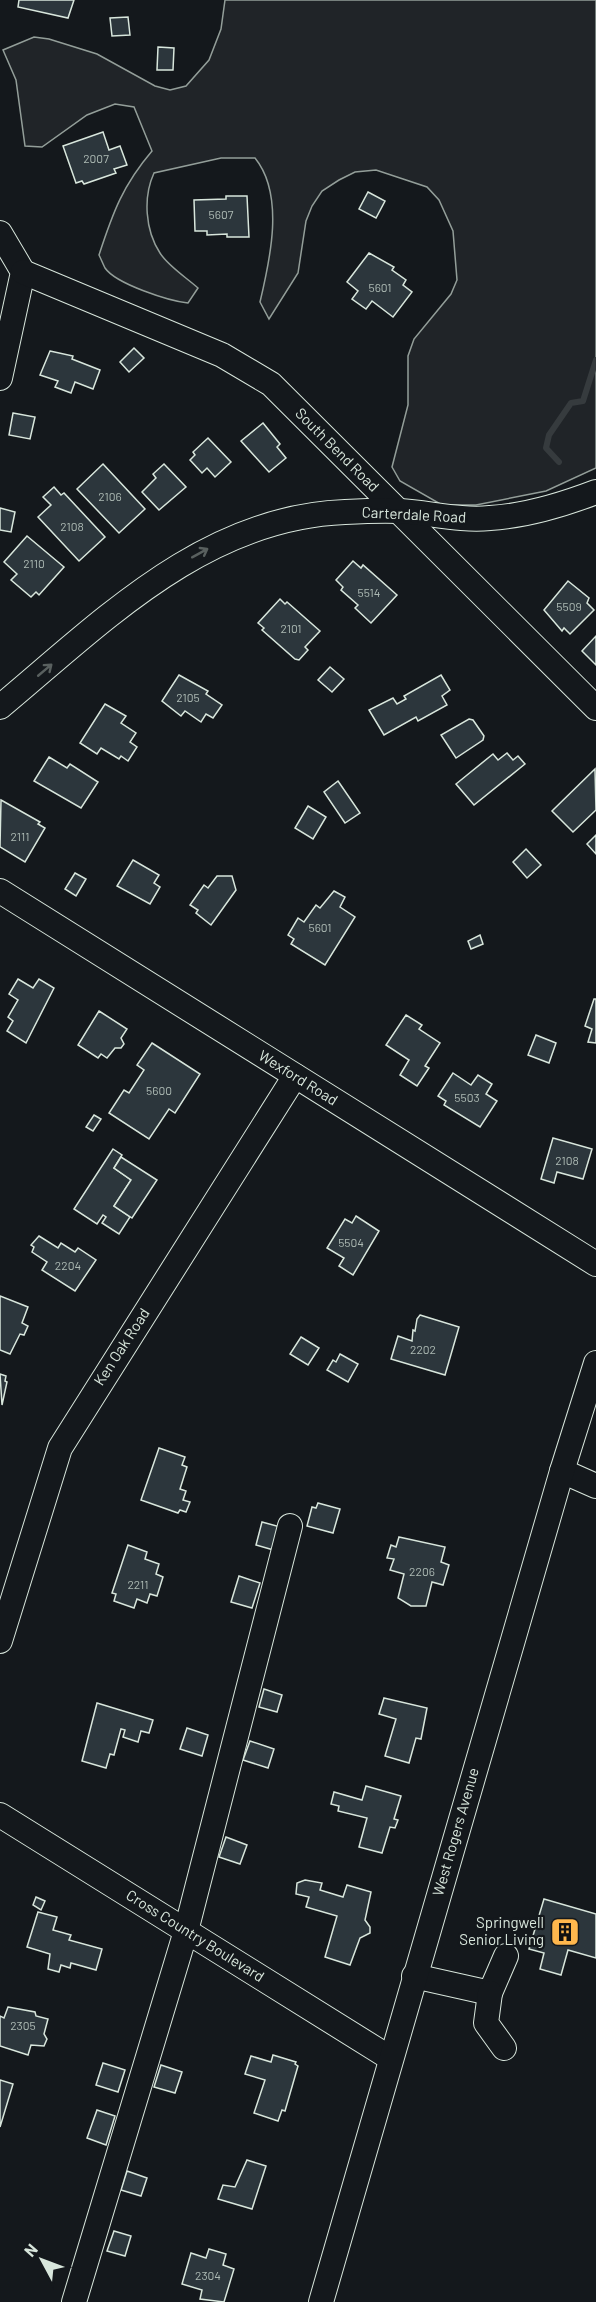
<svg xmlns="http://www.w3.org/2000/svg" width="596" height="2302" font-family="Barlow,sans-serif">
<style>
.green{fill:#202428;stroke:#939e99;stroke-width:1.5}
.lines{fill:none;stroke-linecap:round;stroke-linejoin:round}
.stream{stroke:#363b3e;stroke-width:6}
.building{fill:#2c363c;stroke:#d8e6dc;stroke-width:1.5}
.minor-casing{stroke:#d8e6dc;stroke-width:26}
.minor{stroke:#14181c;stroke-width:24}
.oneway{stroke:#59605f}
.labels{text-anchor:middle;stroke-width:4.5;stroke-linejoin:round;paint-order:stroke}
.number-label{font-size:12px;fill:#adbab4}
.street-label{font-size:15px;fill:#d8e6dc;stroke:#14181c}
.poi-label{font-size:15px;fill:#d8e6dc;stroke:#14181c;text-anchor:end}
</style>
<rect width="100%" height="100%" fill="#14181c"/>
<path class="green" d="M225,0h371v468l-50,23 -70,14h-34l-42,-24 -8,-14 16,-62v-49l6,-17 37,-45 6,-14 -4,-49 -14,-31 -12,-13 -51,-17 -21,2 -16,8 -17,11 -10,15 -6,15 -8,52 -29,46 -9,-17c10,-42 25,-107 -5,-144h-34l-67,15c-11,24 -9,57 6,80 8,13 27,25 38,35l-10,15c-19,-2 -72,-19 -83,-35 -2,-4 -4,-9 -6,-13 14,-43 24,-70 53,-104l-18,-44 -19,-3 -28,11 -45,32 -17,-1 -9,-66 -13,-30 31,-13 15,2 48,15 58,32 15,4 16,-4 23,-26 12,-31z"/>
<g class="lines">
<polyline class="stream" points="559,462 546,448 549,435 571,403 583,401 596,360"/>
</g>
<g class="building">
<polygon points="19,0 74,0 68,18 18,7"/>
<polygon points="128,17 130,35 112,36 110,18"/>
<polygon points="158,47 174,48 173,70 157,70"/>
<polygon points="103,132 109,150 120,146 127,165 114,169 116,173 84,184 82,181 76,183 63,146"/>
<polygon points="368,192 385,201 376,218 359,209"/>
<polygon points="226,196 247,196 249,237 227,237 227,234 207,235 207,231 195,231 194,200 226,199"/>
<polygon points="369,253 394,267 392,270 406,280 403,285 412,292 393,317 372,301 366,309 352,299 358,291 347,282"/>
<polygon points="134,348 144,358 129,372 120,362"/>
<polygon points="50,351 73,356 72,359 100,370 93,389 75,382 71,393 55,387 58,381 40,375"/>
<polygon points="13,413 35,417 30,439 9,435"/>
<polygon points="263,423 280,444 277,447 286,458 269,472 241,441"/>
<polygon points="208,438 231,462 215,477 207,468 202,473 190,460 195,455 193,452"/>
<polygon points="103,464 145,509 119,533 77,489"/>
<polygon points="164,464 186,487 159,510 142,492 156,478 153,474"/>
<polygon points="54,487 61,495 64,493 105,537 79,561 38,517 51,505 43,497"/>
<polygon points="0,508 15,512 11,532 0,530"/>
<polygon points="27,536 64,567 39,595 36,592 31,597 11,580 17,574 4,562"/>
<polygon points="353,561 361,568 363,565 397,595 371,623 355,608 358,605 341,590 343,587 336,580"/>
<polygon points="568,581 589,598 587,603 594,610 570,634 564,628 562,631 544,610"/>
<polygon points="280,599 285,604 287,602 320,631 305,647 308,650 299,660 295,659 262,630 264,628 258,623"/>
<polygon points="596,636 596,665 582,651"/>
<polygon points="330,667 344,679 332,692 318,680"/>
<polygon points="179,675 208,691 206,694 222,705 213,718 206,714 201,722 185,711 181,716 162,701"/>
<polygon points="441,675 450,690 442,696 447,705 418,721 416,717 384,735 369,710 393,698 397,704 406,699 404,696"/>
<polygon points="105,704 126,716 121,723 136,733 130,742 137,747 128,761 121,756 119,759 101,748 97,754 80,743"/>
<polygon points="469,719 473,720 484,736 483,740 456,758 441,735"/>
<polygon points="507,753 513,760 518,756 525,764 474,805 456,784 493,754 498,760"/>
<polygon points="49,757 67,768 70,764 98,782 81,808 34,781"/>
<polygon points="595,769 596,810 573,832 552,811"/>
<polygon points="338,781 360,813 345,823 324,792"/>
<polygon points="1,800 40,822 38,824 45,828 25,862 0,847"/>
<polygon points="308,806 326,817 313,839 295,828"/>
<polygon points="596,835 596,854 587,844"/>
<polygon points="526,849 541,865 527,878 513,862"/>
<polygon points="133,860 159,875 154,883 160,887 150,904 117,886"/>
<polygon points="75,873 86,879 76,896 65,889"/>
<polygon points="217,876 232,876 236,890 211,925 196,913 198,910 190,905 204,885 208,888"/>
<polygon points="334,891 345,897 340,907 355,917 325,965 291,944 294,939 288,935 298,918 304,922 316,905 320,908"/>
<polygon points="480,935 483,944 471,949 468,941"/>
<polygon points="18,979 33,988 39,979 54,988 26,1043 7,1031 13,1021 8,1017 18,1000 9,994"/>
<polygon points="594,999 596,999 596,1043 588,1042 592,1029 585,1026"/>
<polygon points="99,1011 127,1029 121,1038 124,1044 121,1048 115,1048 107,1058 101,1054 98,1058 78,1045"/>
<polygon points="406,1015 422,1025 419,1029 440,1043 425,1066 429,1068 417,1086 400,1075 409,1060 386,1045"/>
<polygon points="536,1035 556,1043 549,1063 528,1055"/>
<polygon points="152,1043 200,1074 175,1113 169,1109 149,1139 109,1113 124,1090 129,1093 144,1070 137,1065"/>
<polygon points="453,1073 471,1085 478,1075 492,1084 486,1094 497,1101 480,1127 444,1105 446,1101 438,1096"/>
<polygon points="94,1115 101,1119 93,1131 86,1127"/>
<polygon points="553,1138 592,1149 583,1179 557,1172 554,1183 541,1179"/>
<polygon points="113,1149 122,1155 114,1168 131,1180 114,1206 130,1217 119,1234 102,1223 106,1217 103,1215 97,1224 74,1209"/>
<polygon points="121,1157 157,1180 132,1218 114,1206 131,1180 114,1168"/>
<polygon points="356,1216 379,1231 353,1275 339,1266 344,1258 327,1248 345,1219 352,1223"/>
<polygon points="39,1236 58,1248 61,1243 75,1252 78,1248 96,1260 75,1291 42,1270 47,1262 32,1252 34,1247 31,1245"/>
<polygon points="0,1296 28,1307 22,1323 28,1326 24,1335 20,1334 10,1354 0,1350"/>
<polygon points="420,1315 459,1327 445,1375 391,1359 398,1336 412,1341 413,1330 415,1331 417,1319"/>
<polygon points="301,1337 319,1348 308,1365 290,1354"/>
<polygon points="340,1354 358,1364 348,1382 327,1370 333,1360 336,1362"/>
<polygon points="0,1374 6,1376 5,1381 7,1382 2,1405"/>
<polygon points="159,1448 185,1457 182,1465 187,1467 180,1489 186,1491 183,1500 190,1502 186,1512 180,1510 178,1513 141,1500"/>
<polygon points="318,1503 340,1509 333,1533 307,1526 312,1507 316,1508"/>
<polygon points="262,1522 284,1528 277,1551 256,1545"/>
<polygon points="399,1537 445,1547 441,1562 449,1565 443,1585 432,1582 426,1606 411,1606 398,1598 404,1574 390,1570 394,1559 387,1558 391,1545 396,1547"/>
<polygon points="128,1545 147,1552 145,1559 159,1564 156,1574 163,1577 157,1596 150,1594 147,1603 137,1599 134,1608 114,1601 116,1594 112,1593"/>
<polygon points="239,1576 260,1583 252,1608 231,1602"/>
<polygon points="264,1689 282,1695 277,1712 259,1707"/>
<polygon points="384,1698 427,1708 421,1739 416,1738 409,1763 385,1756 396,1719 379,1714"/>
<polygon points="97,1703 153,1720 149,1733 141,1731 138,1742 123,1737 125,1730 121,1729 114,1755 110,1754 106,1768 82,1761"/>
<polygon points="187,1728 208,1735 202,1756 180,1749"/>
<polygon points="250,1741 274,1749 268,1768 243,1760"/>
<polygon points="366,1786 401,1796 394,1819 398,1820 395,1828 390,1827 382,1853 359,1847 367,1818 338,1811 339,1806 331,1804 334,1792 362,1800"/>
<polygon points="226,1837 247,1845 240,1864 219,1857"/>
<polygon points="305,1880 322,1883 320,1890 343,1897 347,1885 371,1892 365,1920 370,1927 370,1933 360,1938 350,1965 325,1957 337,1916 306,1907 309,1897 296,1894 297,1883"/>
<polygon points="36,1897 45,1901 41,1910 33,1905"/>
<polygon points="544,1899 596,1914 596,1958 568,1950 561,1975 540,1969 544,1953 529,1949"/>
<polygon points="38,1912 57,1917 53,1930 71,1935 69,1940 102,1949 96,1970 71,1963 70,1968 61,1965 59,1972 48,1969 50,1954 27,1947"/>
<polygon points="8,2007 35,2012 36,2016 48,2019 44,2034 47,2039 44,2046 31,2045 28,2055 0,2046 0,2016 4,2018"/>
<polygon points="273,2055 296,2062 295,2064 298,2066 285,2111 282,2110 278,2121 254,2113 265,2080 245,2074 251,2056 271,2062"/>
<polygon points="103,2063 125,2070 118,2092 96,2085"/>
<polygon points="161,2065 182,2072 175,2093 154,2087"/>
<polygon points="0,2080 13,2084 0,2127"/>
<polygon points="97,2110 115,2116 106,2145 87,2138"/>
<polygon points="247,2160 266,2166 252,2209 218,2199 223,2185 235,2187"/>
<polygon points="127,2171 147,2178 141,2196 121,2190"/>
<polygon points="114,2231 131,2236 125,2256 107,2251"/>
<polygon points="209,2249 226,2254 223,2265 234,2269 224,2302 200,2299 202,2290 182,2284 191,2253 206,2258"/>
</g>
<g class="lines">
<g class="minor-casing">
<g id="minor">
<polyline points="0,233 23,272 0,378"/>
<polyline points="23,272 222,355 271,384 596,708"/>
<path d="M0,707c101,-84 204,-190 345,-195 18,-1 37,-2 55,-1 30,2 61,10 90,7 37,-2 72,-13 106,-26"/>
<polyline points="0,891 596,1264"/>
<polyline points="562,1471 596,1486"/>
<polyline points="0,1641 60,1448 295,1076"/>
<polyline points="0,1815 390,2058"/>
<polyline points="414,1976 490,1993 506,1956"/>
<polyline points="490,1993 486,2023 504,2048"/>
<polyline points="74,2302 186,1931 290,1526"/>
<polyline points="321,2302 562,1471 596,1363"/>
</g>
</g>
<use href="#minor" class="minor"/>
</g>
<defs><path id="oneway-shaft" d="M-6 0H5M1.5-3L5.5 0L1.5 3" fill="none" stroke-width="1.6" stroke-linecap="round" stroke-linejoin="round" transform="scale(1.5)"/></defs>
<g class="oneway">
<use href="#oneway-shaft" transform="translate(200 553) rotate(-29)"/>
<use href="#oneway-shaft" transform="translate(45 670) rotate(-40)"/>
</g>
<defs>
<g id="building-square" transform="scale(1.5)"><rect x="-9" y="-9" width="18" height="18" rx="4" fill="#ffb74d" stroke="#14181c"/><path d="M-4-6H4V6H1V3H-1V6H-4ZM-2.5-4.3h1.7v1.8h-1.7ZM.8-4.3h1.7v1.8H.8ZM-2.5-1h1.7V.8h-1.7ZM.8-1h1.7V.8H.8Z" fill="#111"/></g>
</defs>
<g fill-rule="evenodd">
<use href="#building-square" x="565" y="1932"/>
</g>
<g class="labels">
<g class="number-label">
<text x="96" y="163">2007</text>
<text x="221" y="219">5607</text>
<text x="380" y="292">5601</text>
<text x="110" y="501">2106</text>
<text x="72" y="531">2108</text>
<text x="34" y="568">2110</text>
<text x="369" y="597">5514</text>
<text x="569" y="611">5509</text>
<text x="291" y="633">2101</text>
<text x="188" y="702">2105</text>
<text x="20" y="841">2111</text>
<text x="320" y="932">5601</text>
<text x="159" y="1095">5600</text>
<text x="467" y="1102">5503</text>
<text x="567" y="1165">2108</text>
<text x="351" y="1247">5504</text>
<text x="68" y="1270">2204</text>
<text x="423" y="1354">2202</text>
<text x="422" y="1576">2206</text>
<text x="138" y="1589">2211</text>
<text x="23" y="2030">2305</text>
<text x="208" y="2280">2304</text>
</g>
<g class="street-label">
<text transform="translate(337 450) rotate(45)" y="5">South Bend Road</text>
<text transform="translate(414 515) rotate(3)" y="5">Carterdale Road</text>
<text transform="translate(298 1078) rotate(32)" y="5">Wexford Road</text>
<text transform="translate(122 1347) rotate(-57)" y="5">Ken Oak Road</text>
<text transform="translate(456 1832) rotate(-74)" y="5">West Rogers Avenue</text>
<text transform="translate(195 1936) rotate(32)" y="5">Cross Country Boulevard</text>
</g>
<g class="poi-label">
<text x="544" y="1928">Springwell<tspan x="544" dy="17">Senior Living</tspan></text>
</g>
</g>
<g transform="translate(42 2260) rotate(311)" stroke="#14181c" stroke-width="4.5" paint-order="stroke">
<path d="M0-4.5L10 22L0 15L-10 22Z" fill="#d8e6dc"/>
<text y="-9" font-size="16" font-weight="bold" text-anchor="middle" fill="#d8e6dc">N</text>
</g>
</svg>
